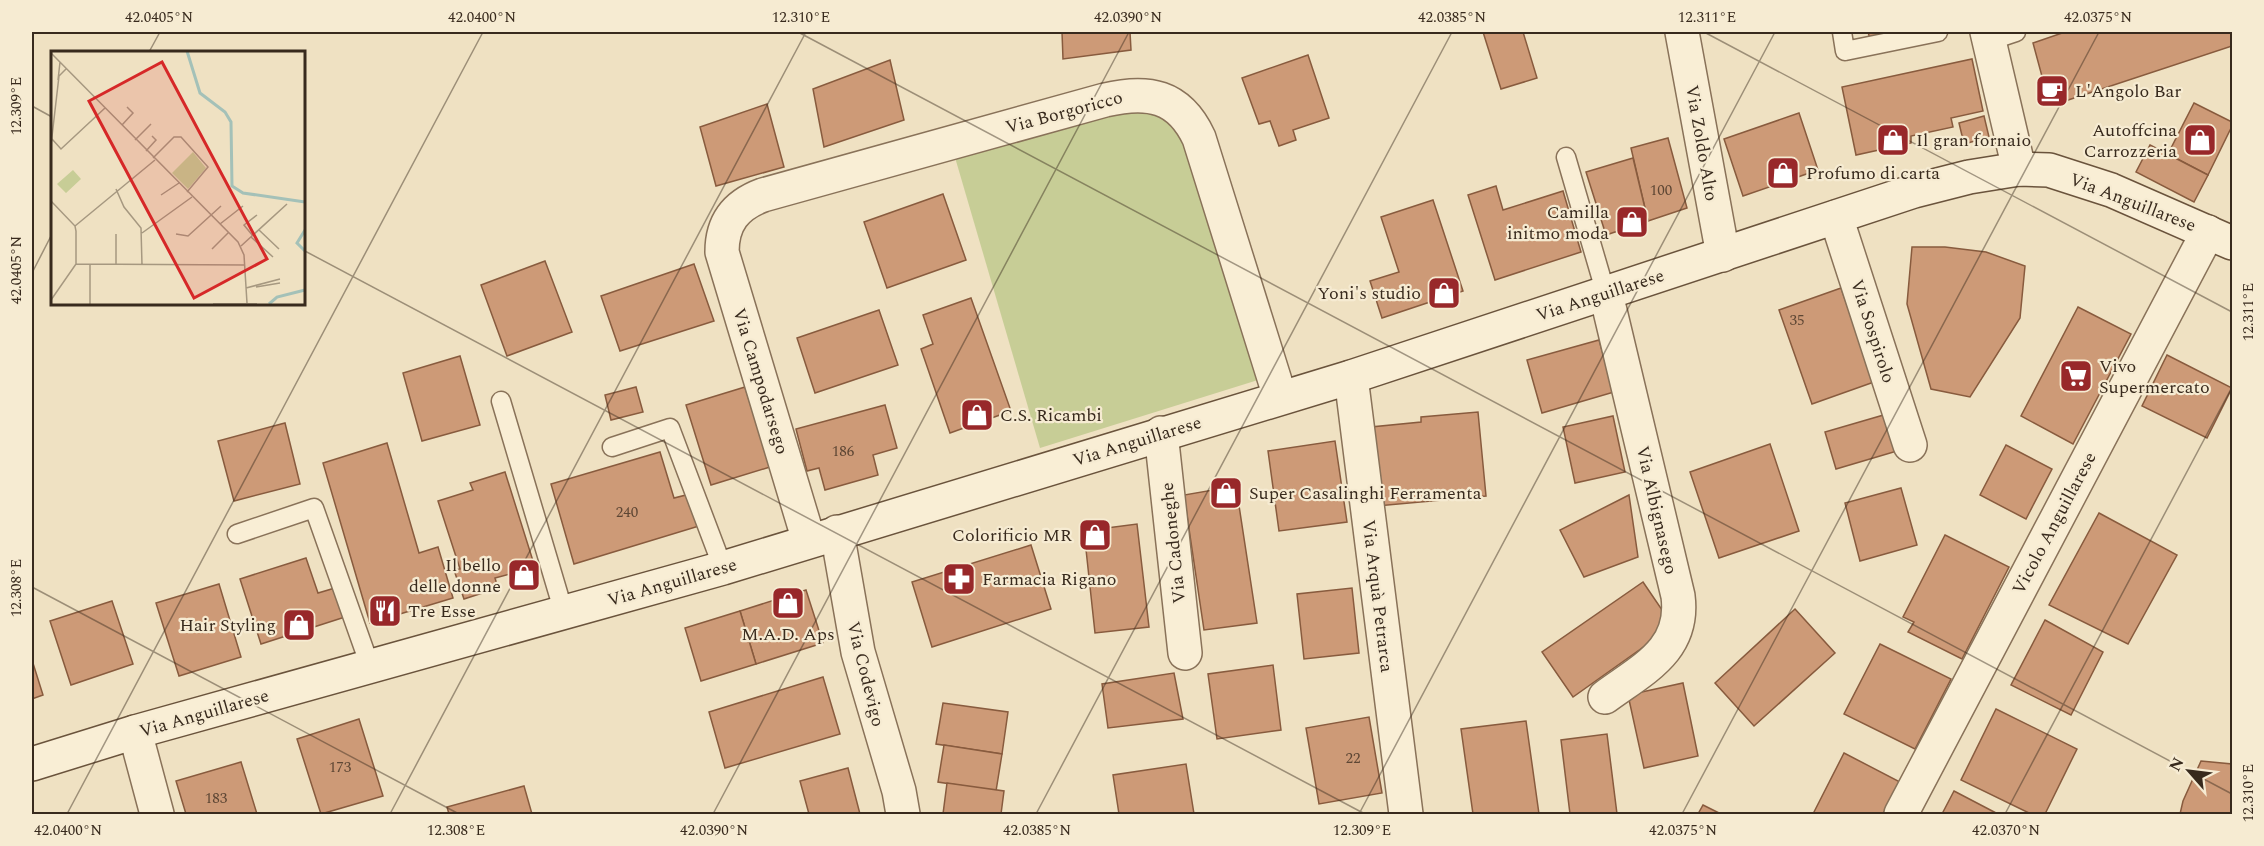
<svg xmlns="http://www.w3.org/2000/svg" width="2264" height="846" font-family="Spectral,serif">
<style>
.green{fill:#c7cd96}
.building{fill:#cd9a77;stroke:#885b3e;stroke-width:1.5}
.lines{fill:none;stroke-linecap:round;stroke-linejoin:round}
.service-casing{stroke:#897259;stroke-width:21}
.minor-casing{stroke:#897259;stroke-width:36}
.secondary-casing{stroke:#6a533c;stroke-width:36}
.service{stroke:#f9eed5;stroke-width:18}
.minor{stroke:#f9eed5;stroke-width:33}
.secondary{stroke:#f9eed5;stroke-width:33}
.ticks{fill:none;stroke:#382a1d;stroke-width:1.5;stroke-opacity:0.45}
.labels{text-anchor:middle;stroke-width:4.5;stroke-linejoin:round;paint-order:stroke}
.number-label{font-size:15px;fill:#5d4634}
.poi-label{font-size:18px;fill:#382a1d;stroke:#f6ebd2;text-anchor:start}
.street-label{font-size:18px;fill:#382a1d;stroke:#f6ebd2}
.inset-river{fill:none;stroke:#a4c1b8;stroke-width:3}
.inset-road{fill:none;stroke:#a69880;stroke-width:1.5}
.view{fill:#d62828;fill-opacity:0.15;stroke:#d62828;stroke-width:3}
.inset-edge{fill:none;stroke:#382a1d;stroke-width:3}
.neatline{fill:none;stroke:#382a1d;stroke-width:2}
.ticks-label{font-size:15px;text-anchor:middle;fill:#382a1d}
</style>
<rect width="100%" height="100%" fill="#efe1c2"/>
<path class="green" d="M1126,111c32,1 40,8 60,32l72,237 -218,68 -86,-294z"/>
<g class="building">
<polygon points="1062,32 1130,32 1131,50 1063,59"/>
<polygon points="1483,32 1523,32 1537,78 1501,89"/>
<polygon points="1868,32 1929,32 1871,43"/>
<polygon points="2065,32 2232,32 2232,46 2050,106 2033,43"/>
<polygon points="1308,55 1329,118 1293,130 1296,140 1279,146 1270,121 1259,124 1242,78"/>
<polygon points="1972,59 1983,111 1951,118 1953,127 1911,136 1911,143 1856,155 1842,87"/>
<polygon points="890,60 904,120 824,147 813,89"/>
<polygon points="2194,103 2232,122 2232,126 2208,175 2168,154"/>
<polygon points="767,104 784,167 716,186 700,127"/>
<polygon points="1799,113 1818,170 1743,196 1724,139"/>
<polygon points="1984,116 1989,137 1964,144 1959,123"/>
<polygon points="1668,138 1687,208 1648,221 1631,148"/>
<polygon points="2150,145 2208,175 2194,202 2136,172"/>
<polygon points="1633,158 1648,221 1606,235 1586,172"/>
<polygon points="1496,186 1503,210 1563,191 1581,252 1495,280 1468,195"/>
<polygon points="943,194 966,260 887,288 864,222"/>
<polygon points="1433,200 1463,291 1382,318 1370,281 1399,272 1381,217"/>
<polygon points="1912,247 1945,247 1986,252 2025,266 2020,318 1970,397 1931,389 1907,304"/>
<polygon points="545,261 572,332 507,356 481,285"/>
<polygon points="694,264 714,321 620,351 601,296"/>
<polygon points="1841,288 1874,382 1812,404 1779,310"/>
<polygon points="971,298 1011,411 950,433 921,349 933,344 923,315"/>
<polygon points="2078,307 2131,334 2073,444 2021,416"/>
<polygon points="879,310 898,365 815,393 797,338"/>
<polygon points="1599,340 1614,392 1542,413 1527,360"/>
<polygon points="2167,355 2232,388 2207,438 2142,406"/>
<polygon points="460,356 480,425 422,441 403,373"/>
<polygon points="636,387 643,412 611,420 605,395"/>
<polygon points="745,387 770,467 711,485 686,405"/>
<polygon points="885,405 897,448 873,455 878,475 825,490 819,468 807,471 796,429"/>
<polygon points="1478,412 1486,496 1377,506 1371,427 1421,422 1421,417"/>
<polygon points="1887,414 1897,451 1836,469 1825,432"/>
<polygon points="1613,416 1625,472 1575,483 1563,427"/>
<polygon points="285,423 300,484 234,501 218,441"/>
<polygon points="1335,441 1347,522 1279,531 1268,451"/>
<polygon points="387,443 419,553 438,547 453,598 370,623 323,463"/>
<polygon points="1770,444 1799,531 1719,558 1690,472"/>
<polygon points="2006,445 2052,469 2026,519 1980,495"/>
<polygon points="660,452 674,498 690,494 699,526 574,564 551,484"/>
<polygon points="505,472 539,580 514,588 510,574 495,578 498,588 464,599 454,570 460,569 438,501 473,490 470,483"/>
<polygon points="1236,486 1257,623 1204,630 1184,495"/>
<polygon points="1901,488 1917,545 1860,561 1845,503"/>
<polygon points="1629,495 1638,557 1584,577 1560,530"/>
<polygon points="2099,513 2177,555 2128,644 2049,605"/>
<polygon points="1137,524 1149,627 1095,633 1084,531"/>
<polygon points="1945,535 2009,567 1962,659 1908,632 1914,622 1903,617"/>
<polygon points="1031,545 1051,609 932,647 912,582"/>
<polygon points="306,558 318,593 335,588 345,617 261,644 240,579"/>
<polygon points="1643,582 1673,626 1573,697 1542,652"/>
<polygon points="219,584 241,657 179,676 156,603"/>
<polygon points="1352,588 1359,653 1304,659 1297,594"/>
<polygon points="806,590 823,643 756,664 740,611"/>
<polygon points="112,601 133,664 71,685 50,621"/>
<polygon points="1795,609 1835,653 1754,726 1715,683"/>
<polygon points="740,611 756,664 701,681 685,628"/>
<polygon points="2045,620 2103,652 2071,715 2011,685"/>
<polygon points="1880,644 1951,679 1915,749 1844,714"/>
<polygon points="32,660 43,695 32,699"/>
<polygon points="1273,665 1281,730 1217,739 1208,674"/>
<polygon points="1174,673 1183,719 1108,728 1102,684"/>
<polygon points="823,677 840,734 725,768 709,712"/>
<polygon points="1683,683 1698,756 1644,768 1628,695"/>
<polygon points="943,703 1008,712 1002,754 936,744"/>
<polygon points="1996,709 2077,749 2045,814 2031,814 1961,780"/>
<polygon points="1369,717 1382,793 1319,804 1306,728"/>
<polygon points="359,719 383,796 321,814 297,739"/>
<polygon points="1526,721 1539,814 1473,814 1461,729"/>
<polygon points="1607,734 1617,814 1570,814 1561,740"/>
<polygon points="944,745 1002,754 996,791 938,782"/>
<polygon points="1844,753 1900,782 1883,814 1813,814"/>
<polygon points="2201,761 2232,764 2232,814 2180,814 2183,801"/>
<polygon points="241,762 257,814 186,814 176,781"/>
<polygon points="1186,764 1194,814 1119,814 1113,775"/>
<polygon points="848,768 860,814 809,814 800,781"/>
<polygon points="947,783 1004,791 1001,814 943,814"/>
<polygon points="524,786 532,814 449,814 447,807"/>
<polygon points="1954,791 1998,814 1942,814"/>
<polygon points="1703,805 1721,814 1698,814"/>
</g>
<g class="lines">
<g class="service-casing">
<g id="service">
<polyline points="1842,32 1845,51 1938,32"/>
<polyline points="1989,41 2016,32"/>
<polyline points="1566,157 1606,294"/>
<polyline points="501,401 564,613"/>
<polyline points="612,447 670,428 723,568"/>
<polyline points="237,534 314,508 370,666"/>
</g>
</g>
<g class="minor-casing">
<g id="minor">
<polyline points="1682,32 1723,255"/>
<polyline points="1987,32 2019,169"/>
<polyline points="1836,217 1910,445"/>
<polyline points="1351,377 1406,814"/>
<polyline points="1161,433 1185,653"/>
<polyline points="837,532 858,652 899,791 903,814"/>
<path d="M809,541l-87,-289c0,-30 14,-47 41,-57l342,-95c43,-10 74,-5 94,38l81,259"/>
<path d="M1605,697c38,-28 80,-47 73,-101l-72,-302"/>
<polyline points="135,732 157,814"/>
<polyline points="1901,814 2208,232"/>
</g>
</g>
<g class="secondary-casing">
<polyline id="secondary" points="32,764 135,732 723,568 1351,377 1914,191 1969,177 2019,169 2049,170 2111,190 2232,243"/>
</g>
<use href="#service" class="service"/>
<use href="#minor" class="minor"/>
<use href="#secondary" class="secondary"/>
</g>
<path class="ticks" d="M798,32l1434,762M1704,32l528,280M149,52l11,-20M32,106l20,11M303,250l1062,564M32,273l20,-39M32,587l427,227M67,814l416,-782M390,814l416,-782M713,814l416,-782M1036,814l416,-782M1359,814l416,-782M1682,814l417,-782M2005,814l227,-427"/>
<defs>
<g id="cafe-square" transform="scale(1.725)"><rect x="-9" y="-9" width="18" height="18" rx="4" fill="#98282a" stroke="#f6ebd2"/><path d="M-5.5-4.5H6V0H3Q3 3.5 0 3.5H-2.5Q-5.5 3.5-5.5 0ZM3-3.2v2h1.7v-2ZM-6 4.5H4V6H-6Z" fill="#fff"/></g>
<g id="shop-square" transform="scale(1.725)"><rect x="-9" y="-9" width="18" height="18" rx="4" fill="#98282a" stroke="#f6ebd2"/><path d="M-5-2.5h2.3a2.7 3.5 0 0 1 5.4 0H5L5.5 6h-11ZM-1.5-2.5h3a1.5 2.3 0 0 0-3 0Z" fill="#fff"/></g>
<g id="supermarket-square" transform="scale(1.725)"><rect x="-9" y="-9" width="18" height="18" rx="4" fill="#98282a" stroke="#f6ebd2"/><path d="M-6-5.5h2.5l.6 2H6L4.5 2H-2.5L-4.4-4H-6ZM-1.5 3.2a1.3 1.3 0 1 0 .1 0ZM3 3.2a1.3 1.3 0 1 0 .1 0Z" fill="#fff"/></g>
<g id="pharmacy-square" transform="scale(1.725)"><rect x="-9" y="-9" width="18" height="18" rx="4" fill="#98282a" stroke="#f6ebd2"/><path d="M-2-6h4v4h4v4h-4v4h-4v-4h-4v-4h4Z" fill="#fff"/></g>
<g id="restaurant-square" transform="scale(1.725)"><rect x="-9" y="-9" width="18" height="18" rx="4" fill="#98282a" stroke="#f6ebd2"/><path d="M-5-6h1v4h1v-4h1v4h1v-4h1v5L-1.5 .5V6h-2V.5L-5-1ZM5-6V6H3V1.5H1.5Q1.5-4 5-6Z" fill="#fff"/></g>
</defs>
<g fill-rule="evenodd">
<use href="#cafe-square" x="2052" y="91"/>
<use href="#shop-square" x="1893" y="140"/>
<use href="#shop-square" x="2200" y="140"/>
<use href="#shop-square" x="1783" y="173"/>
<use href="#shop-square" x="1632" y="222"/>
<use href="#shop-square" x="1444" y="293"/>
<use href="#supermarket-square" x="2076" y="376"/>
<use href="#shop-square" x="977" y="415"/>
<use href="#shop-square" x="1226" y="493"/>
<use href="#shop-square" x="1095" y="535"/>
<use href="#shop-square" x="524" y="575"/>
<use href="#pharmacy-square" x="959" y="579"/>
<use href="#shop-square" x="788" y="603"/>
<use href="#restaurant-square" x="385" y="611"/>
<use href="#shop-square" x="299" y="625"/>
</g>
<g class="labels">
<g class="number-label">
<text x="1661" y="195">100</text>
<text x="1797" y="325">35</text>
<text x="843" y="456">186</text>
<text x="627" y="517">240</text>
<text x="1353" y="763">22</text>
<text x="340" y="772">173</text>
<text x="216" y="803">183</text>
</g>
<g class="poi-label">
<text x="2075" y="97">L'Angolo Bar</text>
<text x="2177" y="136" text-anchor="end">Autoffcina<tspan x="2177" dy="21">Carrozzeria</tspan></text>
<text x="1916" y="146">Il gran fornaio</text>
<text x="1806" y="179">Profumo di carta</text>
<text x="1609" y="218" text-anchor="end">Camilla<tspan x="1609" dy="21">initmo moda</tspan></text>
<text x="1421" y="299" text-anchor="end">Yoni's studio</text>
<text x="2099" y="372">Vivo<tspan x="2099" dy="21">Supermercato</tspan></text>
<text x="1000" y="421">C.S. Ricambi</text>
<text x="1249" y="499">Super Casalinghi Ferramenta</text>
<text x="1072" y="541" text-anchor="end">Colorificio MR</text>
<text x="501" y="571" text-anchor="end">Il bello<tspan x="501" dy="21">delle donne</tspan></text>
<text x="982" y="585">Farmacia Rigano</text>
<text x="408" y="617">Tre Esse</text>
<text x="276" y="631" text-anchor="end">Hair Styling</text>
<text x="788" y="640" text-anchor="middle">M.A.D. Aps</text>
</g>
<g class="street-label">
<text transform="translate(1064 112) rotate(-15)" y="6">Via Borgoricco</text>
<text transform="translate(1702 143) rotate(80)" y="6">Via Zoldo Alto</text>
<text transform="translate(2133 202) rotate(21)" y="6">Via Anguillarese</text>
<text transform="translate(1600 295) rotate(-18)" y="6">Via Anguillarese</text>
<text transform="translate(1873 331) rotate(72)" y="6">Via Sospirolo</text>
<text transform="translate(761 381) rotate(73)" y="6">Via Campodarsego</text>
<text transform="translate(1137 441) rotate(-17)" y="6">Via Anguillarese</text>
<text transform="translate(1657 510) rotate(77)" y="6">Via Albignasego</text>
<text transform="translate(2054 523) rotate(-62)" y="6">Vicolo Anguillarese</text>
<text transform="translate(1173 543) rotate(-96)" y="6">Via Cadoneghe</text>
<text transform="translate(672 582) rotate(-16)" y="6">Via Anguillarese</text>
<text transform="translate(1378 596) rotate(83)" y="6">Via Arquà Petrarca</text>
<text transform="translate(866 674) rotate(76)" y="6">Via Codevigo</text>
<text transform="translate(204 713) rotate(-16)" y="6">Via Anguillarese</text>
</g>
</g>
<g transform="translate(51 51)">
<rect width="254" height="254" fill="#efe1c2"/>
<path d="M142,101l13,16 -18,21 -16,-16zM22,119l8,9 -15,14 -9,-9z" fill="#c7cd96"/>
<path class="inset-river" d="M136,0l13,42 25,19 6,10 1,64 11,7 62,9M254,179l-8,13 8,8M218,253l8,-7 28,-7"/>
<path class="inset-road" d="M0,2l187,189 6,13 3,48M7,29l2,-18M71,74l11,-12 -6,-6M1,88l9,10 44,-41M84,89l16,-16M0,94l8,-69 7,-7M95,100l10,-11 -4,-4M102,107l21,-21h7l27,30 -21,25M65,138l8,18 17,21 1,37M110,144l18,-12M0,150l24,25 1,5v33l-25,36M169,173l23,-18M24,175l80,-66M208,179l20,19M91,182l50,-36M65,183v31M125,183l12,2 33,-30M202,185l-9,-11 13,-10M200,186l22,20M190,195l46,-42M161,198l17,-17M25,213l169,1M39,214v39M205,236l24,-4M195,237l34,-9M162,253h44"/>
<path class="view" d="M111,11l105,197 -73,39 -105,-197z"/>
<rect width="254" height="254" class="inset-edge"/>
</g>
<rect width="2264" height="846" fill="none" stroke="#f6ebd2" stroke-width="66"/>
<g transform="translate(2189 771) rotate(298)" stroke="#f6ebd2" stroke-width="4.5" paint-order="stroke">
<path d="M0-4.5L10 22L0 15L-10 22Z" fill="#382a1d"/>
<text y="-9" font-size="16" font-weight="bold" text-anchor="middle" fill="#382a1d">N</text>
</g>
<rect x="33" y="33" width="2198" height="780" class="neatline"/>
<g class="ticks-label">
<text x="159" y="22">42.0405°N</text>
<text x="482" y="22">42.0400°N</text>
<text x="801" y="22">12.310°E</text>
<text x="1128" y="22">42.0390°N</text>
<text x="1452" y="22">42.0385°N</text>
<text x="1707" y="22">12.311°E</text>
<text x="2098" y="22">42.0375°N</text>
<text transform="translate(16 106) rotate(-90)" y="5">12.309°E</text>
<text transform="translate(16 270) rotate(-90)" y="5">42.0405°N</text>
<text transform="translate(2248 312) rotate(-90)" y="5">12.311°E</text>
<text transform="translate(16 588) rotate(-90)" y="5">12.308°E</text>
<text transform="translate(2248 793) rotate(-90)" y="5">12.310°E</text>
<text x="68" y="835">42.0400°N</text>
<text x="456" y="835">12.308°E</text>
<text x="714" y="835">42.0390°N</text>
<text x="1037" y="835">42.0385°N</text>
<text x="1362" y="835">12.309°E</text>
<text x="1683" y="835">42.0375°N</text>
<text x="2006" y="835">42.0370°N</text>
</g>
</svg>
